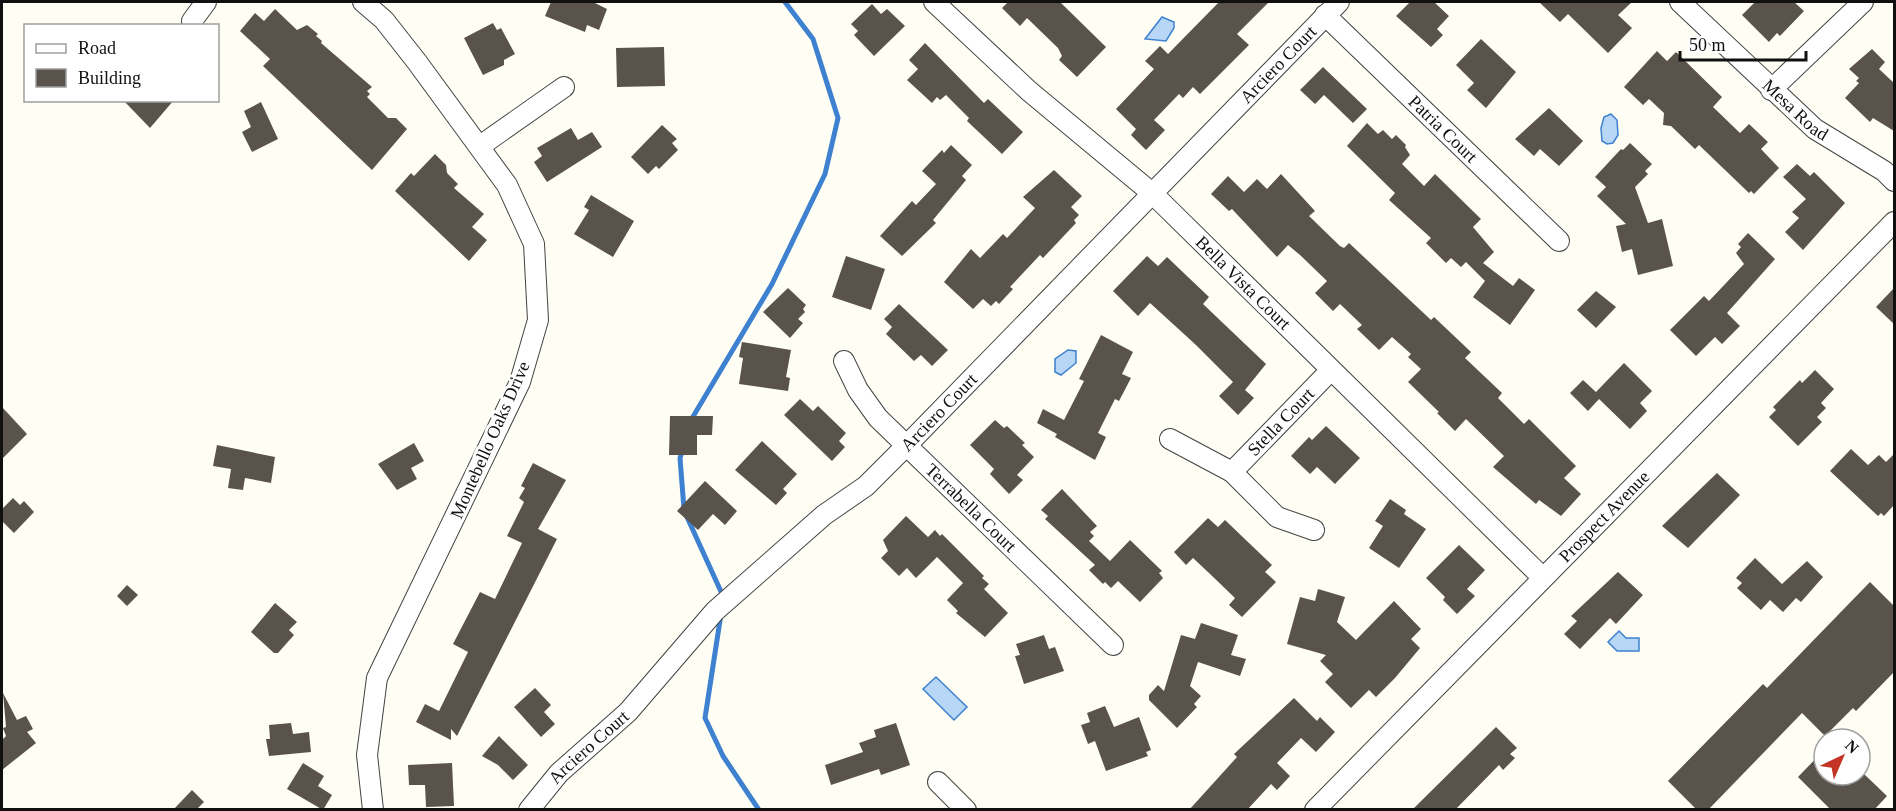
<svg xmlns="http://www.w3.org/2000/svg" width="1896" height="811" font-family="'Times New Roman',serif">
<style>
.water{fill:#b8d7f7;stroke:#3d81d0;stroke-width:1.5}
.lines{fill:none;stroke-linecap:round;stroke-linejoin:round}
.stream{stroke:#3d81d0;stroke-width:5}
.building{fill:#59534c}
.minor-casing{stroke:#434343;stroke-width:22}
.minor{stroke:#fff;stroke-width:20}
.labels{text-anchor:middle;stroke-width:6;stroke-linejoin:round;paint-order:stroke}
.street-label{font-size:18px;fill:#101010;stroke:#fff}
</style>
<rect width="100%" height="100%" fill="#fffef4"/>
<g class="water">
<polygon points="1162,17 1174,22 1174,28 1166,41 1145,39"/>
<polygon points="1611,114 1617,120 1618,135 1613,143 1607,144 1602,141 1601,128 1604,117"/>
<polygon points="1068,350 1076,351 1076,363 1061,375 1055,372 1055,359"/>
<polygon points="1619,631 1626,638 1639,638 1639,651 1617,651 1608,642"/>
<polygon points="936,677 967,707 954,720 923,689"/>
</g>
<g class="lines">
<g class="stream">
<polyline points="691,420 772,284 825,174 838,118 813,39 785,2"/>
<polyline points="683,449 680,458 684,509"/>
<polyline points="687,517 723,596"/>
<polyline points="721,614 705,718 723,756 759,810"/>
</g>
</g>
<g class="building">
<polygon points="551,2 593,2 607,9 599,30 587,25 585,32 545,16"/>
<polygon points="1008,2 1060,2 1106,47 1077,77 1059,60 1062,56 1058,48 1027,18 1020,26 1002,8"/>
<polygon points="1219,2 1269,2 1237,34 1249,45 1200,94 1193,87 1183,98 1179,94 1154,120 1165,130 1146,150 1131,135 1136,129 1116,109 1154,69 1145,61 1160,46 1168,54"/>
<polygon points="1410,2 1434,2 1449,16 1437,29 1443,35 1431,47 1396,16"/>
<polygon points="1539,2 1632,2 1618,15 1632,28 1608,53 1568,14 1560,22"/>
<polygon points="1755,2 1794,2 1804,11 1780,36 1777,33 1769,42 1742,15"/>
<polygon points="872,4 881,14 887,9 905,26 874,56 854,35 858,31 851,24"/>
<polygon points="275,9 297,30 307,25 318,34 316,36 322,41 321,43 372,87 367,91 370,94 367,97 388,118 396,118 407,129 372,170 263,66 270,59 240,31 255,13 264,21"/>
<polygon points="493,23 497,30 501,28 515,54 504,60 504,65 483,75 464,38"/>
<polygon points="1481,39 1516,72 1486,108 1467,90 1474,83 1456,65"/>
<polygon points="925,43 984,103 988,99 1023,132 1002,154 967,121 969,118 946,95 940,100 937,97 932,103 907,80 918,69 909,60"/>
<polygon points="664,47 665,86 617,87 616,48"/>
<polygon points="1872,49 1885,62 1879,69 1894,83 1894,131 1873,118 1870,122 1845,98 1859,83 1856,81 1859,78 1849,69"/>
<polygon points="1657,51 1667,61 1676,52 1722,97 1713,107 1740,133 1749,124 1768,142 1761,149 1779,168 1754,194 1751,191 1749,193 1699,145 1695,149 1671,126 1663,125 1664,113 1649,99 1643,105 1624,87"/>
<polygon points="1323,67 1367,109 1353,123 1324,95 1315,104 1300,90"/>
<polygon points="123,100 174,100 150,128"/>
<polygon points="261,102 278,139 252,152 242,132 251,127 244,111"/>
<polygon points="1549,108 1583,141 1559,166 1540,149 1534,156 1515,139"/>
<polygon points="1367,123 1378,134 1383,130 1392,139 1396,135 1406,145 1405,147 1410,155 1402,164 1424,186 1435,174 1481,219 1473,227 1494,252 1483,263 1513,286 1519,278 1535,290 1510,325 1473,297 1485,281 1466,262 1461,267 1451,258 1446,263 1426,243 1431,238 1389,200 1395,193 1347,146"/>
<polygon points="662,125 677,139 672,143 678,150 659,169 656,166 648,174 631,157"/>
<polygon points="571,128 578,140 592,132 602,147 547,182 534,162 542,156 537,148"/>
<polygon points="1630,143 1652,164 1645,171 1648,174 1635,187 1648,223 1662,219 1673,266 1638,275 1632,249 1622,252 1616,226 1626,224 1597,196 1606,187 1595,177 1621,149 1623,150"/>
<polygon points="951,145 972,165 962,176 966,180 933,220 936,223 902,256 880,236 912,201 916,205 936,184 922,171 942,150 944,153"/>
<polygon points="435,154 446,165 447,173 458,184 454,188 484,214 472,227 487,240 469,261 395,191 411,173 414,176"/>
<polygon points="1797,164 1810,176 1814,172 1845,203 1803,250 1785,232 1799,218 1792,212 1806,199 1783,177"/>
<polygon points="1054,170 1082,196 1071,207 1079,215 1074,220 1076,223 1043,258 1040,255 1010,287 1013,289 999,304 996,301 991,306 983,299 973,309 944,282 971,249 980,258 1003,234 1007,238 1035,208 1023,197"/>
<polygon points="1281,174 1315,211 1309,216 1340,246 1344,248 1349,243 1431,320 1434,317 1471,352 1465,358 1502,393 1498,398 1524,424 1529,419 1576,466 1564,478 1581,494 1561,516 1539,500 1536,504 1493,467 1504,456 1466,419 1455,431 1437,413 1439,412 1408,382 1421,369 1408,357 1411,354 1392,337 1379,350 1357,329 1362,325 1340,304 1333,311 1315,293 1327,281 1300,255 1288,245 1277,257 1232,209 1229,211 1211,194 1228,176 1244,192 1257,179 1267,189"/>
<polygon points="591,195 634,221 613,257 574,234 589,210 584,207"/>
<polygon points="1748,233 1775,259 1727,313 1740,326 1722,344 1715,337 1696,356 1670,330 1704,296 1709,301 1744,264 1736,253 1741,247 1738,244"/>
<polygon points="846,256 885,269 871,310 832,297"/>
<polygon points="1147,256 1158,266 1167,257 1209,297 1203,304 1266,364 1245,390 1254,398 1238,415 1219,396 1233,382 1196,345 1150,303 1138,316 1113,291"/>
<polygon points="788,288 806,305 803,309 805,312 798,319 803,323 790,338 763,312"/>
<polygon points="1894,288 1894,324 1876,307"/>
<polygon points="1596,291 1616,307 1596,328 1577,310"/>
<polygon points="899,304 948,350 932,366 921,355 914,361 886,334 892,327 884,319"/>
<polygon points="1101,335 1133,352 1122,374 1131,378 1119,401 1115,399 1098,433 1106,437 1095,460 1055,437 1057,434 1037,423 1043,409 1064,420 1084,381 1079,379"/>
<polygon points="742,342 791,350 786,377 790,378 788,391 739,384 743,358 739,357"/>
<polygon points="1624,363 1652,391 1640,403 1647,411 1630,429 1599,399 1588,411 1570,393 1583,380 1596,392"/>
<polygon points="1815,370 1834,389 1821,403 1826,408 1817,417 1822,422 1798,446 1769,417 1776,410 1773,407 1800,380 1802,383"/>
<polygon points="800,399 813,411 818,406 846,433 839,441 845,447 832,461 784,415"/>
<polygon points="2,407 27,434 2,459"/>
<polygon points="670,416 713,416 712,435 697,435 697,455 669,455"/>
<polygon points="995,420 1004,428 1007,426 1025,443 1022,445 1034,457 1017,475 1023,480 1009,494 990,474 994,469 970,445"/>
<polygon points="1326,426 1360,458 1335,484 1317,467 1310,474 1291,456 1309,437 1312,440"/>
<polygon points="762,441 797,474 783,489 787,493 776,505 735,470"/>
<polygon points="414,443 424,461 411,468 417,479 397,490 378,464"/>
<polygon points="217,445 275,457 271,483 245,478 243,490 228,488 231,469 213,466"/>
<polygon points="1851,449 1868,465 1879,455 1886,462 1894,454 1894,505 1884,516 1881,513 1878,516 1830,471"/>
<polygon points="533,463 566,480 538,529 557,539 457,736 451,729 451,740 416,722 425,704 439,711 468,652 453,644 480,592 495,599 522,543 507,536 524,502 519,498 525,488 521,486"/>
<polygon points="1717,473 1740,495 1688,548 1662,526"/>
<polygon points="705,481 737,511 725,525 713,514 698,530 677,511"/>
<polygon points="1062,489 1097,526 1090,532 1094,536 1089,541 1110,561 1130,540 1162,571 1159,573 1163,578 1140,602 1118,581 1111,588 1105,582 1103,584 1089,570 1095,565 1045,519 1048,516 1041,510"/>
<polygon points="13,498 20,505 24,501 34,512 14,533 2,521 2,509"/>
<polygon points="1390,499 1406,510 1404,514 1426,529 1399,568 1369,548 1383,526 1375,521"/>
<polygon points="906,516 928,537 935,530 940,536 942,534 984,576 982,578 989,584 984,589 1008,613 985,637 956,613 958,611 947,600 963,583 937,557 916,578 907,568 899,576 881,558 888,551 883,540"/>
<polygon points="1208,518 1218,527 1225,520 1272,565 1265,572 1276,582 1242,617 1229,605 1235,598 1209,573 1193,558 1186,565 1174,552"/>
<polygon points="1459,545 1485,570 1467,589 1475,596 1457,614 1443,600 1445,597 1426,578"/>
<polygon points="1755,558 1782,584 1807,561 1823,577 1801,602 1796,598 1783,612 1770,600 1761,610 1737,588 1742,583 1736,578"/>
<polygon points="1618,572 1643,595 1616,624 1610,618 1580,649 1564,634 1577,621 1571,616"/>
<polygon points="1870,582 1894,606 1894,672 1856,711 1853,708 1825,736 1802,713 1708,810 1697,810 1668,781 1763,684 1767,688"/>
<polygon points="127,585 138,595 127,606 117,596"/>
<polygon points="1318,589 1345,597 1337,622 1356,640 1394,601 1421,629 1411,639 1420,648 1395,678 1376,697 1369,690 1351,708 1325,682 1333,674 1320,661 1326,655 1287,644 1300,597 1315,601"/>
<polygon points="275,603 297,622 289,630 294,635 278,653 274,653 251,632"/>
<polygon points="1201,623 1238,635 1231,655 1246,659 1240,676 1198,662 1190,686 1201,696 1194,704 1197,707 1177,728 1149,700 1149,695 1158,685 1164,691 1181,635 1195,639"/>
<polygon points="1044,635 1049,649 1055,647 1064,671 1024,684 1015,656 1020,655 1016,644"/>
<polygon points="535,688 551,705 544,712 555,724 541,737 514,707"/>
<polygon points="3,693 17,720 26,716 33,729 27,732 36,743 2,770 2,740 6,736 3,728 6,727"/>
<polygon points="1294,698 1317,721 1320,717 1335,732 1316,752 1301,738 1277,763 1290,776 1277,790 1271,784 1247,810 1189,810 1237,757 1234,754"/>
<polygon points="1105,706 1114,727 1139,717 1151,750 1146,752 1148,756 1106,771 1095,741 1088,744 1081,725 1090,722 1087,713"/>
<polygon points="291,723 293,734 309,732 311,752 269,756 266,739 270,739 269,725"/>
<polygon points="896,723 910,765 881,775 879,769 831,785 825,765 863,752 859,743 876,737 874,730"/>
<polygon points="1496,727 1517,748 1510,754 1515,758 1503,770 1499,765 1455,810 1412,810"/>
<polygon points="499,736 528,765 513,780 498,765 482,756"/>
<polygon points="1824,750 1824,775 1865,775 1887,796 1874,810 1831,810 1798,777"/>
<polygon points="303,763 324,776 318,786 332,795 323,810 287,789"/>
<polygon points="452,763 454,806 426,807 425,785 409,785 408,765"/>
<polygon points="192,790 204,802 196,810 173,810"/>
</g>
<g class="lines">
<g class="minor-casing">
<g id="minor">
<polyline points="363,2 384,20 417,62 507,185 534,244 538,320 520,382 377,678 367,755 373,810"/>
<path id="s1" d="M934,2l95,89 124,103 389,383"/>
<path id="s2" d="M1680,2l135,127 69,42 10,10"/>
<path id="s3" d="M1325,15l234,226"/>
<polyline points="192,21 206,2"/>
<polyline points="1771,90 1863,2"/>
<polyline points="480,146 564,87"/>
<path id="s4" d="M844,361l14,29 20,28 235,227"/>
<polyline points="1170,439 1232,472 1277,517 1314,530"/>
<path id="s5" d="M1232,472l99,-102"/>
<polyline points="938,782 966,810"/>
<path id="s6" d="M529,810l30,-37 69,-61 87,-101 109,-96 42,-29 40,-40 433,-444"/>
<path id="s7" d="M1315,810l579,-588"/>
</g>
</g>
<use href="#minor" class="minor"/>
</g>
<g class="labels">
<g class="street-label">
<text dy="6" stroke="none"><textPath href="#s6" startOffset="1059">Arciero Court</textPath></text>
<text dy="6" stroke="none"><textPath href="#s2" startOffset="158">Mesa Road</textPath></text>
<text dy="6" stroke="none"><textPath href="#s3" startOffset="164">Patria Court</textPath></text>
<text dy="6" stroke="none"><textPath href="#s1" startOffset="418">Bella Vista Court</textPath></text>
<text dy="6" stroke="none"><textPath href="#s6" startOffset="573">Arciero Court</textPath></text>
<text dy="6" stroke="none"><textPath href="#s5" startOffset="70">Stella Court</textPath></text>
<text transform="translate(490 440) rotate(-66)" y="6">Montebello Oaks Drive</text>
<text dy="6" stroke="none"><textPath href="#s4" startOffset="196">Terrabella Court</textPath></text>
<text dy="6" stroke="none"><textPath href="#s7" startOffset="412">Prospect Avenue</textPath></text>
<text dy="6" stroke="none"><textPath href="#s6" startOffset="87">Arciero Court</textPath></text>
</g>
</g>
<rect width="1896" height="811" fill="none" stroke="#101010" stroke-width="6"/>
<rect x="24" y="24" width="195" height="78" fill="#ffffff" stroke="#9f9f9f" stroke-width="1.5"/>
<rect x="36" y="44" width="30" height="9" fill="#ffffff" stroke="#9f9f9f" stroke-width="1.5"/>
<text x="78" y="54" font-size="18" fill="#101010">Road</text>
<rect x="36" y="69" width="30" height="18" fill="#59534c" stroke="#9f9f9f" stroke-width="1.5"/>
<text x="78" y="84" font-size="18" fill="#101010">Building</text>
<g transform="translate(1842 757) rotate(44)"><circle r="28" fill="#ffffff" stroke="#9f9f9f" stroke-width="1.5"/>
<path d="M0-4.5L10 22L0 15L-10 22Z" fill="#c43425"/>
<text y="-9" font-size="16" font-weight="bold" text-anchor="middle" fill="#101010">N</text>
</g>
<path d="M1680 51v9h126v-9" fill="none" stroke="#101010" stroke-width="3"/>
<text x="1689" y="51" font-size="18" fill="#101010" stroke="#ffffff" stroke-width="4.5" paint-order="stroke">50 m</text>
</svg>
